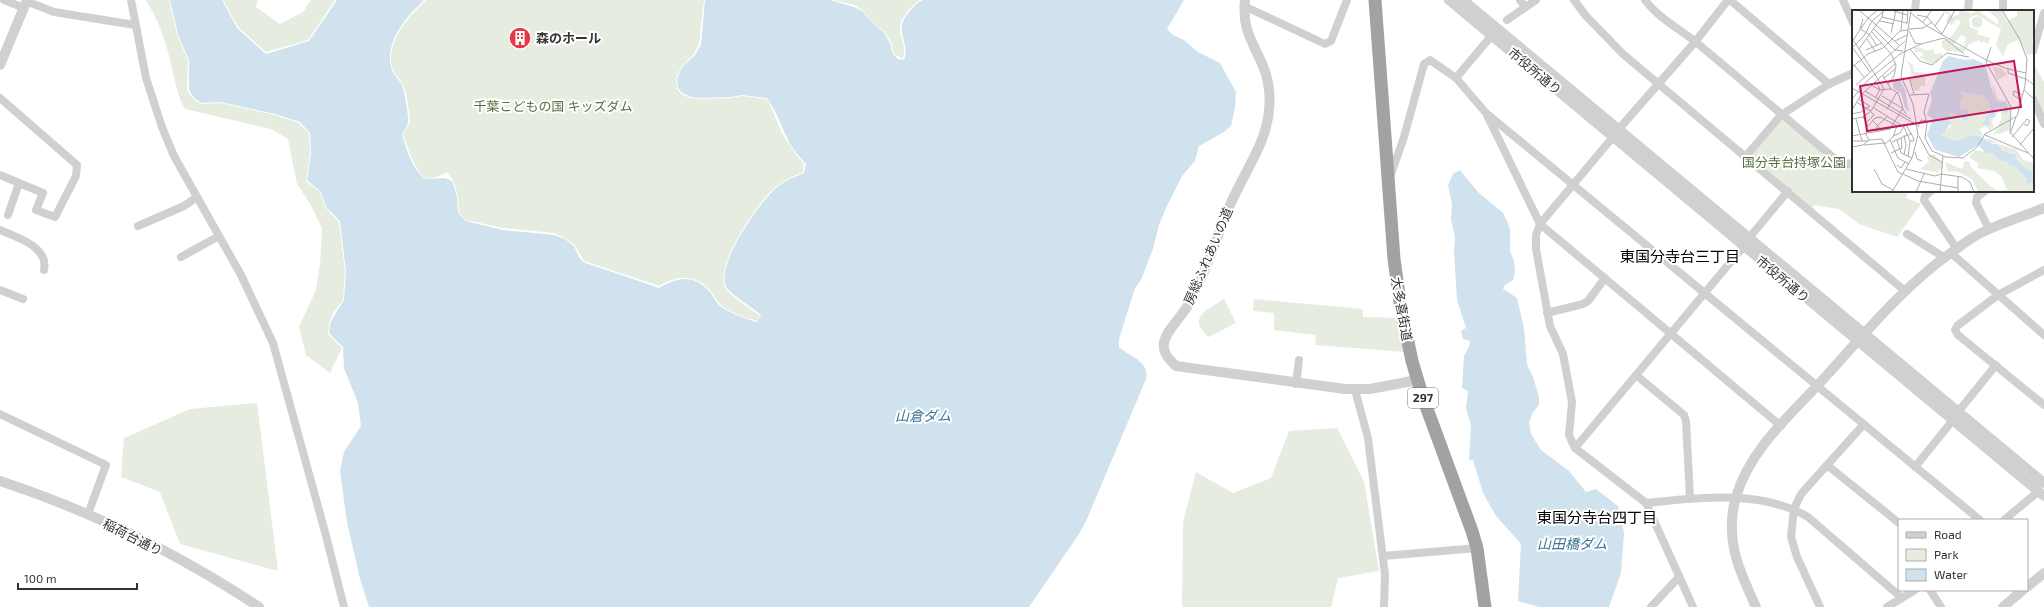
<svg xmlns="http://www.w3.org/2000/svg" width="2044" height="607" font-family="'Exo 2','Noto Sans JP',sans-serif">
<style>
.green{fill:#e6ecdf}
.water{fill:#cfe2ee}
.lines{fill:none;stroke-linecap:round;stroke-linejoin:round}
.minor{stroke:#d0d0d0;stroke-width:8}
.tertiary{stroke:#d0d0d0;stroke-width:10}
.trunk{stroke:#a2a2a2;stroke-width:13}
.labels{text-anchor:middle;stroke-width:4;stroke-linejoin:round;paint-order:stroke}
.shield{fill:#fff;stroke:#707070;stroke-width:1}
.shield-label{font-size:12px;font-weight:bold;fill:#333}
.poi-label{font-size:13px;font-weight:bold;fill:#333;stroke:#fff;text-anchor:start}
.street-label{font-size:13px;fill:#333;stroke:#fff}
.park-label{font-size:13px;fill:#56703f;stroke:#fff}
.water-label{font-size:14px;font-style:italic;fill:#3f7597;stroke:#fff}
.quarter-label{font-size:15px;fill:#000;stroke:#fff}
.inset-road{fill:none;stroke:#adadad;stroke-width:1}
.view{fill:#c2185b;fill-opacity:0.15;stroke:#c2185b;stroke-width:2}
.inset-edge{fill:none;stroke:#333;stroke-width:2}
</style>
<rect width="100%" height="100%" fill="#fff"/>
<g class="green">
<path d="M146,0h23l8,35 11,25 -1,30 7,10 8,4 18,-1 55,12 24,8 10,10 1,20 -4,28 14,11 5,15 14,15 6,50 -2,28 -10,13 -4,11 -1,10 14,14 -12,25 -24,-18 -7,-28 17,-37 4,-26 2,-35 -11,-24 -14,-21 -9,-45 -17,-10 -86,-20c-9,-16 -11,-34 -16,-53 -5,-20 -12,-38 -23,-56z"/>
<polygon points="223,0 258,0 256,7 280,24 303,12 311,0 335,0 308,40 266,52 238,27"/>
<path d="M426,0h278l-5,44 -5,10 -13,13 -5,12 1,10 4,5 9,4 11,1 30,-1 11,-2 25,3c4,7 6,13 9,20 6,17 17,32 28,45l-1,8c-12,5 -22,10 -32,19 -15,15 -58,76 -45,98 4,6 26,21 34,27l-3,5c-13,-4 -27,-8 -37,-17 -4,-4 -7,-10 -11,-15 -16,-16 -32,-13 -50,-3l-75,-25 -9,-16 -10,-7 -11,-5 -51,-5 -37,-8 -7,-7 -1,-17 -5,-16 -6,-8c-6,3 -14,8 -21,6 -10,-4 -19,-33 -23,-43 2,-4 6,-9 7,-14 0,-5 -4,-32 -7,-36 -3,-7 -9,-10 -11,-18 -6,-26 17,-51 34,-67z"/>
<path d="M833,0h87c-5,3 -8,6 -12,11 -18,22 1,27 -5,48l-9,-5 -3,-12 -6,-10 -8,-6 -15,-16 -7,-5z"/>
<polygon points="2034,64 2044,82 2044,115 2033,85"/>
<polygon points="1781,120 1837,165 1841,167 1853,166 1853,191 1909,191 1906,198 1921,204 1897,237 1859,224 1839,209 1814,205 1812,208 1752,159 1752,154"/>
<path d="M1224,299l12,24 -27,14c-23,-19 -2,-27 15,-38z"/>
<polygon points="1254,299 1363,309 1363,317 1398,318 1405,352 1315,345 1316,335 1274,330 1274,313 1253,311"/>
<polygon points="257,403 278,571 180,544 160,492 121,477 124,438 190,409"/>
<polygon points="1337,428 1364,482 1379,571 1338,578 1331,607 1182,607 1183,522 1196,472 1233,493 1271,478 1289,431"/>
</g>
<g class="water">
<path d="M170,0h52l15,28 29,26 43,-13 28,-41h87c-17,16 -39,41 -33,67 2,8 7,11 11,18 2,4 7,31 6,36 0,5 -4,10 -6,14 5,15 10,35 24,44l19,-1 7,3 5,15 1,17 8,8 37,9 51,5 11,4 9,7 5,11 4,5 76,26c19,-11 34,-14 50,3 4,5 7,11 11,15 11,8 24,12 37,16l4,-7c-7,-6 -30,-21 -34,-27 -13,-21 30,-81 45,-96 9,-10 20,-14 32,-19l2,-9c-5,-6 -12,-13 -16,-20 -8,-15 -13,-32 -23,-46l-25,-3 -11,2 -30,1 -10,-1 -9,-4 -4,-5 -1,-9 5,-12 13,-12 6,-10 4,-45h125l24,7 8,4 15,16 7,5 6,11 3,11 5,5 6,1c7,-19 -12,-28 5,-48 4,-5 7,-9 14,-12h261l-17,29 6,6 11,5 14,12 22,11 16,29 -1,16 -4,18 -7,6 -25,14 -4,15 -13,15 -15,30 -8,19 -6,24 -12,31 -6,8 -16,51v8c11,10 31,14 27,32l-59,140 -8,15 -50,73h-660l-9,-28 -13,-57 -7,-51 4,-19 17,-26 -3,-23 -14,-35 -1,-21 -14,-14 1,-9 5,-10 9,-14 2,-28 -6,-51 -14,-14 -5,-15 -14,-12 4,-27 -1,-20 -10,-11 -25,-8 -55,-12 -18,1 -7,-4 -6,-9v-30l-11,-25z"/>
<polygon points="1460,170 1478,192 1503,213 1507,221 1510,229 1510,251 1514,261 1515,271 1513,280 1505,285 1503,289 1517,298 1524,328 1527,364 1533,377 1539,397 1539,405 1533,412 1529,422 1531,434 1541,450 1569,471 1586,492 1596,489 1618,506 1624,533 1621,573 1609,607 1539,607 1518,601 1521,544 1496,516 1483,493 1473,460 1469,460 1471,425 1466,408 1468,391 1462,388 1464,356 1469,347 1470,341 1463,339 1461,331 1466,328 1457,300 1454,251 1455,237 1451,220 1452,204 1448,185 1453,174"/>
</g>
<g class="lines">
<g class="minor">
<polyline points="4,0 24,8"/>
<polyline points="131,0 146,78 162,127 174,156 241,275 273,343 325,532 344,607"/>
<polyline points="1520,0 1525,7"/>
<polyline points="1574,0 1586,16 1623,54 1905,291"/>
<path d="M1645,0c13,18 35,29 52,43 47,39 93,79 141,118l9,3 6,-1"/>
<polyline points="1730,0 1829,84"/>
<polyline points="1843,0 1853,23"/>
<polyline points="2003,0 2003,11"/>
<polyline points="26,1 54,12 135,25"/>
<polyline points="1244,6 1325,44 1331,41 1347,0"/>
<polyline points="1915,11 1916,0"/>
<polyline points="1968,11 1969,0"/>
<polyline points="1507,20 1536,0"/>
<polyline points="2033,51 2044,13"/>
<polyline points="1456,78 1492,35"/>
<polyline points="0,98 77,165 76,176 55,217 36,210 43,193 0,175"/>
<polyline points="2033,98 2044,124"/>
<polyline points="1487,115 1540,224 1781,426"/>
<polyline points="1618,130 1695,42 1728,0"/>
<polyline points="1613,137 1540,224 1536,235 1536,249 1550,326 1563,354 1572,402 1569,435 1575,448 1646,503 1693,607"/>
<polyline points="1746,156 1781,115 1829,84 1853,73"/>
<polyline points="1390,177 1404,137 1424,64 1430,60 1456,78 1486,113 1980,520"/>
<polyline points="1931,191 1925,196 1924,200 1957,249"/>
<polyline points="1985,191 1977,197 1976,203 1989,229"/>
<polyline points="8,215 19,183"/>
<polyline points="138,226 184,206 197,197"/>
<path d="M0,230c17,7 49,17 44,40"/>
<polyline points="1907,234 1945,258"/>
<polyline points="1749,238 1788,191"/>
<polyline points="1951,253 2044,335"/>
<polyline points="181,257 219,236"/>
<polyline points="2044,270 1998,295 1957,326 1955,330 1958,335 2044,405"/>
<polyline points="0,290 23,299"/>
<polyline points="1547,313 1583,304 1588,301 1605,278"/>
<polyline points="1636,375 1684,415 1686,421 1690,498"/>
<polyline points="1296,384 1299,360"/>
<polyline points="1355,390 1368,438 1385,575 1384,607"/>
<polyline points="1958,412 1996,365"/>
<polyline points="0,414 106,465 88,514"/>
<polyline points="1575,448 1744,246"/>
<polyline points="1827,465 1899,523"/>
<polyline points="1915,467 1953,420"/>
<path d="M1646,503c52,-5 114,-14 162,14l94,81"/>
<polyline points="2004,520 2039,491"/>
<polyline points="1383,556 1477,548"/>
<polyline points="1930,590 1941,607"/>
<polyline points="1651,607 1679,577"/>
<polyline points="1820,607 1797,557 1791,537 1794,509 1801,494 1864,424"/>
<polyline points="1887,607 1915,590"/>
</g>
<g class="tertiary">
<path d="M1245,0c-3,30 7,40 18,66 10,24 8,52 -2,76 -9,22 -22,42 -31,63 -14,33 -24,69 -42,100 -6,12 -22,25 -24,38 -2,10 6,17 12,23l169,23h25l47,-9"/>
<polyline points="1449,0 2044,496"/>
<polyline points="1463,0 2044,483"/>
<polyline points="0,65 27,0"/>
<path d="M0,481c91,30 179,73 259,126"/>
<polyline points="2027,587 2044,573"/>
<path d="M1756,607c-17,-37 -32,-68 -20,-110 14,-49 58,-85 91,-122 39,-43 77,-89 125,-123 10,-7 21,-16 33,-21 19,-9 39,-15 59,-23"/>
<polyline points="2003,607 2023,590"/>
</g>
<polyline class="trunk" points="1375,0 1394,259 1401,309 1412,361 1423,398 1472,531 1477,548 1485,607"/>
</g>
<defs>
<g id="building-disc" transform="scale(1.15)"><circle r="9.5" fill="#e63946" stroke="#fff"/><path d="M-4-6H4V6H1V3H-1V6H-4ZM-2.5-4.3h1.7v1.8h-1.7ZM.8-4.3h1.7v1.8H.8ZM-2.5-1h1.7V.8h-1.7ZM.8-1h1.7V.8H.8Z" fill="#fff"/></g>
</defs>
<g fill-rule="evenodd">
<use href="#building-disc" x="520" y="38"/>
</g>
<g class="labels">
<rect class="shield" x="1408" y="388" width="30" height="20" rx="3"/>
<g class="shield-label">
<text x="1423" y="402">297</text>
</g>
<g class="poi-label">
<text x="536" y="43">森のホール</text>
</g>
<g class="street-label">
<text transform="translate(1535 71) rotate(40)" y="5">市役所通り</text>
<text transform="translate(1208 256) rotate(-67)" y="5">房総ふれあいの道</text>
<text transform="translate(1783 279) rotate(40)" y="5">市役所通り</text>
<text transform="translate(1402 309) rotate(80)" y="5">大多喜街道</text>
<text transform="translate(133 537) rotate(27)" y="5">稲荷台通り</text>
</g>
<g class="park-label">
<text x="553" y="111">千葉こどもの国 キッズダム</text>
<text x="1794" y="167">国分寺台持塚公園</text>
</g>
<g class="water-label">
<text x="923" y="421">山倉ダム</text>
<text x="1572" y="549">山田橋ダム</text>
</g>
<g class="quarter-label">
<text x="1680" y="262">東国分寺台三丁目</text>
<text x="1597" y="523">東国分寺台四丁目</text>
</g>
</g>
<g transform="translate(1852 10)">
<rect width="182" height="182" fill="#fff"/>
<path d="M88,0l11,3 1,4 8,-3 -2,-4 14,3 6,-3 20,15v-6l-11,-9h23l-7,3 4,8 10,-5v-6h17v27l-2,2 2,15 -7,1 -8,-16 -12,6 -4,12 -7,-13 5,-15 -24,-14 -8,3 1,9 8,3 -1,4 13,4 -2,6 -5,-3 -2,3 -1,-4 -11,4 -5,8 -17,-1 -5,-4v-6l10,-5 9,-14 -4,-3 -6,6 -5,-4 3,-6zM109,25l5,2 -2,11 -11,-3zM119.5 12a5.5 5.5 0 1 1 11 0a5.5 5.5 0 1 1-11 0ZM67,37l9,4 5,-2 2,5 7,-1v3l-6,6 -5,2 -12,-7 5,-2 -3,-3h-6l-1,-4zM55,51l6,4 1,7 11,1v13h-5l-1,4 -4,1 -2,-4 -3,-7 4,-4 -4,-2 1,-5zM141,57l8,1 6,7 -10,5zM140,73l6,17 8,1 5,9 -2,20 -9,4 -4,-1 -4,4 10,-19 -2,-9 -8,13 2,5 -4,3 -5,-4 -5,3 3,7 -12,-1 -11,6 -16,-4 -2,-3 11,-10 -3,-4 2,-7 15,9 2,-13h-7l-3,-5 4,-9 -3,-3 23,4 5,4 3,9 -9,16 8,1 -1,-7 6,-1 3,-10 3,-2 4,9 2,-1 -1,-12 -9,-1 -4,-7zM134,127l15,8 15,4 7,11 11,3v11l-15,-13 -5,-8 -11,-2 -4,-7 -10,-2zM123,140l17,3 7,7 9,2 1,5 3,-2 6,4 9,10 -1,6 8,-4v11l-56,-1 -6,-12 -16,-8 -8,1 -3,-10 17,7 3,-8 5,1v4l19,19 8,6 10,-1 -5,-13 -8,-6 -17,-3 2,-4 -10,-7zM82,144l8,9v6l-4,1 1,3 -19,-4 9,-7 -2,-6z" fill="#e6ecdf" fill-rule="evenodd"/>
<path d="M97,46l16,4 8,-1 12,5 8,30 4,7 9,1 3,8 -4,5 -2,-7h-6l-2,9 -6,2 1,7 -8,-1 9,-16 -3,-9 -5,-4 -23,-4 3,3 -4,9 3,5h7l-2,13 -15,-9 -3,7 4,4 -4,1 -7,11 16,5 13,-6 9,1 13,8h5l5,7 12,3 3,7 16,13v7l-8,4 1,-6 -9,-10 -6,-4 -3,2 -1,-5 -9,-2 -7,-7h-6l-8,-8 -19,12 -23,-7 -3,-4 -6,-11 6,-16 -6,-4 5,-16 -2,-6 13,-32zM41,69l7,1 5,10 4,22 -4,-4 -4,-15 -8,-5z" fill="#cfe2ee"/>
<path class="inset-road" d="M7,0l40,35M39,0l16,5M59,3l16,13 59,34 19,8 21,5M65,5l10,2 15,17M30,7l25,6M11,9l-3,10 10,6 7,11M28,11l14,3M71,12l9,-12M55,14l1,-14M83,16l9,-13M22,19l21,21 8,1M57,19l14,-1 9,-6M49,20l2,-20M57,21l6,12 6,1M20,22l19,22 5,11 -2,11 -6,8M39,23l5,-23M90,24l13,-24M0,28l32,51 -13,22 -8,6 -11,2M92,28l20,16M15,29l8,12M1,30l15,-22 10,-8M43,31l12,-6M0,37l18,25M139,37l-5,15 25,45 -1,25 24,27M0,38l12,-12 8,-15 13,-11M7,39l23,-32 1,-6M58,39l10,12 12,4 15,-12 22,4M14,40l16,-7M2,55l10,12M0,57l16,-13 15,-6 17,-17 8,-1M156,59v4l18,6 8,6M30,65l9,14 7,4 5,15 -5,8M57,67l5,17M32,68l11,-9M23,71l5,8 -4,8M4,75l49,-44M19,75l9,5 11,-1M0,78l65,37M172,80l10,9M13,81l46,28M10,84l34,-31M58,85l19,-1 -5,18 3,11 -2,15 7,13 14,6 17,1 14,-11 8,-13 32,-18 8,-30 2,-27 -8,-21 -17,-28M30,86l20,12 4,6M0,89l16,-19 32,-26 21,-10 23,-6M169,90l-8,-5 1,-4 9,4M4,92l15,9M22,98l30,19 6,14 -2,16M35,99l10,-17M0,100l9,-15M0,104l9,-2 9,-6 -12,-7M11,107l4,7 -1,11 3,5M4,109l6,22M21,111l10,10M14,113l8,-8 -3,-3M54,115l7,12 1,4h-4M15,117l8,-9 5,-1 17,9 -4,11 -8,7M66,117l3,-7 6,1M25,122v-6l11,-10M158,124l6,-17M52,125l2,10 -2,10M133,125l43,18M0,126l38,-7 8,-13M41,126l7,-3 4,-7M67,126l10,19 13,7M160,127l15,-18 3,2 -3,5 -3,-2M38,130l8,18 11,6M45,130l4,13 11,5M0,131h16M40,132l20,-9M12,135l21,-2M168,135l14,-17M0,137l11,-2 6,-5 13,-1 16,33 4,2M63,142l2,7 5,2M39,143l11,-5 -1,-10M45,155l4,3 4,-6M22,159l8,15 11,6M54,159l29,7 6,-2 21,3 8,5 4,10M51,164l15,7 40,7M40,182l20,-34 6,-23 -5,-31 -12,-28 10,-66M64,182l8,-18M81,182h7l3,-36M106,182v-16"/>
<path class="view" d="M162,51l7,46 -154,24 -7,-45z"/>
<rect width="182" height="182" class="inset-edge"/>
</g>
<rect x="1898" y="519" width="130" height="72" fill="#ffffff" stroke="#adadad"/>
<rect x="1906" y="532" width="20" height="6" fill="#d0d0d0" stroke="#adadad"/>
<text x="1934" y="539" font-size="12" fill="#333333">Road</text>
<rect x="1906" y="549" width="20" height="12" fill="#e6ecdf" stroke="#adadad"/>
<text x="1934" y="559" font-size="12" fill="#333333">Park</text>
<rect x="1906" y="569" width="20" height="12" fill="#cfe2ee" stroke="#adadad"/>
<text x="1934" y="579" font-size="12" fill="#333333">Water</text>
<path d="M18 583v6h119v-6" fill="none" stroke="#333333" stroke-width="2"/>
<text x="24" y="583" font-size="12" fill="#333333" stroke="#ffffff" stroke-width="3" paint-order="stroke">100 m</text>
</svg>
